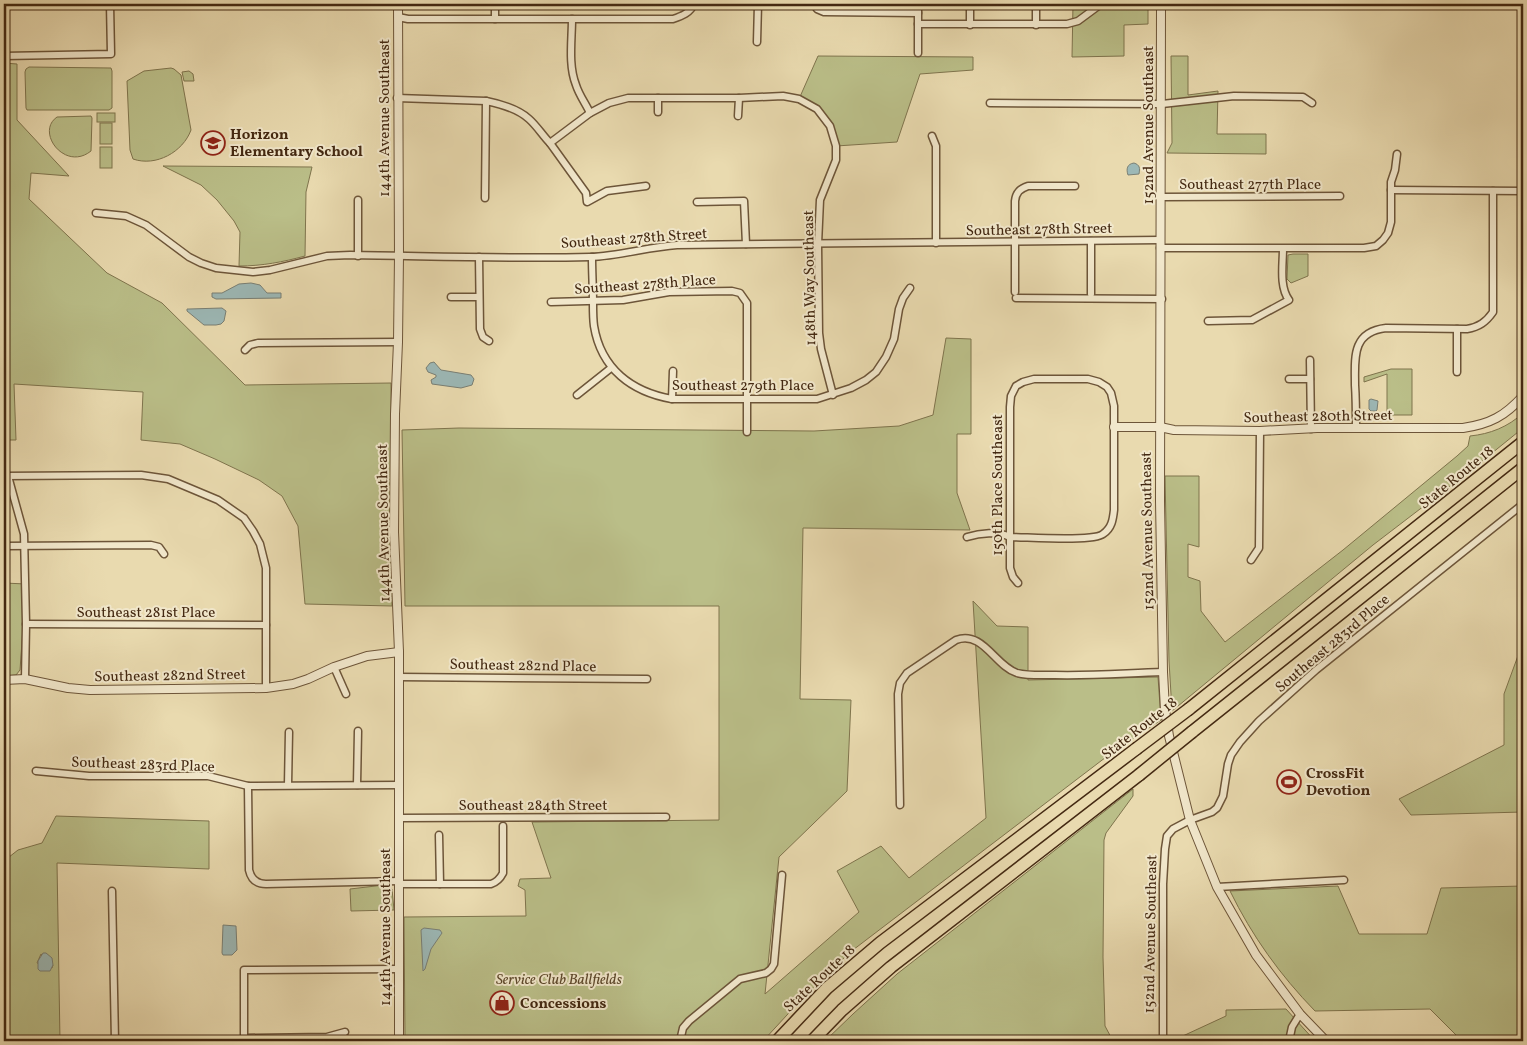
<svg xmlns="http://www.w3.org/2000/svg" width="1527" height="1045" font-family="Vollkorn,serif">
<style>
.green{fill:#babe88;stroke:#7f744d;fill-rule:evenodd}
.water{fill:#9cb8b6;stroke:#797f74}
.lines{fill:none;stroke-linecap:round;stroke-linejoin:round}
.minor-casing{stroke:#6d5539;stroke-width:9}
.tertiary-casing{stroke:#6d5539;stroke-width:10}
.motorway-casing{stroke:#442912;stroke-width:14}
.minor{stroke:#f1e7cb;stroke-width:6}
.tertiary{stroke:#f1e7cb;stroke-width:8}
.motorway{stroke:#e9daaf;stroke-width:11}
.motorway-bridge-casing{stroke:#442912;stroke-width:14;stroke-linecap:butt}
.motorway-bridge{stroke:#e9daaf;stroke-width:11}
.labels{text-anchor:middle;stroke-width:4;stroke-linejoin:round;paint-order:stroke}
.street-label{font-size:15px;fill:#442912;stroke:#f1e7cb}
.poi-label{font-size:15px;font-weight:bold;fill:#442912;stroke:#f1e7cb;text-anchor:start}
.park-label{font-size:15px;font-style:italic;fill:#5c472a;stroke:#f1e7cb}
</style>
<rect width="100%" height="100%" fill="#e9daaf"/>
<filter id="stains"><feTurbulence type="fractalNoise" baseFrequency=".004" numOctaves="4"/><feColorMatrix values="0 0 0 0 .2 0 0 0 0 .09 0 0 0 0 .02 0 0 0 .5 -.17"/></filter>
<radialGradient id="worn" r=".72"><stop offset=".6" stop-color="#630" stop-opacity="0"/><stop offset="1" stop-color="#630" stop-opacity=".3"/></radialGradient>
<g class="green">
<polygon points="1073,4 1148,4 1148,24 1124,25 1124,56 1072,57"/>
<polygon points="818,56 973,57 973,70 920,74 897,142 836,146 826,119 799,99"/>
<polygon points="1171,56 1188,56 1188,95 1218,91 1217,134 1266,134 1266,154 1167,153 1172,143"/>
<polygon points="4,63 17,64 17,120 69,176 31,173 29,199 107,273 162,303 245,385 391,383 392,606 305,604 298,526 282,496 259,480 215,459 180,444 141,440 143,392 14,384 16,440 4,440"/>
<polygon points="29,67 111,68 112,71 112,108 109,110 27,110 26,108 25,72 26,69"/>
<path d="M171,68l3,1 7,6 10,55c-8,22 -35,37 -58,29l-3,-9 -3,-69 17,-10z"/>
<polygon points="189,71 193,74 194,81 184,81 182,72"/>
<rect x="97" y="113" width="18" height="9"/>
<path d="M91,116l1,2 -1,33c-26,21 -56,-19 -34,-34z"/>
<rect x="100" y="123" width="12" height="21"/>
<rect x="100" y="147" width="12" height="21"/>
<path d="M163,166l149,1 -6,25 -1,64c-22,6 -43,10 -66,10l1,-34 -6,-11 -17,-21 -16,-15z"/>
<polygon points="1293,254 1308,254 1308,276 1291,283 1287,279 1288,255"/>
<polygon points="946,338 971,339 971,434 957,434 957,493 970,530 803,528 800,699 851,700 847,791 779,857 765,994 859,912 837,871 881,846 909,878 986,818 973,601 997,626 1028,627 1028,680 1158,677 1161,720 1114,751 849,953 799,1002 763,1041 405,1041 404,917 526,916 525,890 518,886 520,879 551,878 532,822 719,820 719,606 405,606 402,430 459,428 814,431 899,426 933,415"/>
<polygon points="1391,369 1412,369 1412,415 1387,415 1387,374 1364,382 1364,377"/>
<path d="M1523,413v15l-52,42 -98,75 -201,166 -3,-50 -4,-185h34v71l-11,-3v33l12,4 1,30 24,31 118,-92 114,-94 11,-10 2,-10c20,-2 38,-9 53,-23z"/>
<polygon points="4,583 26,584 20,670 16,675 4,676"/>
<polygon points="1523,642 1523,812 1411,815 1399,799 1504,745 1504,694"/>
<polygon points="1133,789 1133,796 1106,833 1104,840 1103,957 1105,1026 1113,1041 825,1041 853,1014 897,974"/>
<path d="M56,816l153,5v48l-152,-6 3,178h-56v-180l14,-11 24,-7zM41,954l12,11 -1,3 -15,-5z"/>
<polygon points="384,885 392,889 394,910 351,911 350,889"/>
<path d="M1338,886l21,48h68l14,-46 82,-2v155h-61l-32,-32 -115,2c-35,-36 -63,-75 -85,-120z"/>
<polygon points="1286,1009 1315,1041 1172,1041 1226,1016 1226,1010"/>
</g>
<g class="water">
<path d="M1134,163c6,2 6,5 5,11l-11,1c-2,-6 -1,-11 6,-12z"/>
<polygon points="251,283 260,285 267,293 281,293 281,298 216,299 212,297 212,293 222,293 239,284"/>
<polygon points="222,308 226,311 224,321 221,324 216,325 204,325 187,311 187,309 189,309"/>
<polygon points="434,362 441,370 471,375 474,379 472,385 461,388 432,384 431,380 436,377 436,375 428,372 426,368 430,363"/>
<polygon points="1371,399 1378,401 1377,410 1376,411 1371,411 1369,409 1369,400"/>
<polygon points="223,925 236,926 237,950 232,955 223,955 222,953"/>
<polygon points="424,928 440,930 442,933 431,949 425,969 423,971 421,930"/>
<polygon points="43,953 46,953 52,958 53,965 50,971 40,971 38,969 38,961"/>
</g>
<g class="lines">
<g class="minor-casing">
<g id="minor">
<polyline points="495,4 495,19"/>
<polyline points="814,4 817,9 824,12 918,13"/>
<polyline points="918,4 918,53"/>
<polyline points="970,4 970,25"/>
<polyline points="1036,4 1036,25"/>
<path d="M398,17l10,2h265c9,-3 17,-6 21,-15"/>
<path d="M572,19c0,21 -4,46 4,66 3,10 10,19 14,28"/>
<polyline points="918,24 1067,24 1078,21 1101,4"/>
<polyline points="757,42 758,4"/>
<polyline points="4,56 111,54 110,4"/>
<path d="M397,98l89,3c15,3 32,8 43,18 8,7 14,17 21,24l40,-30 19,-10 19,-5h111l44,-2 16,3 18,10 13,17 6,20v14l-16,40 -2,44 1,89 2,16 12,46"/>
<polyline points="658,98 658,112"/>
<polyline points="990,103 1162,104 1234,96 1303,97 1312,103"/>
<polyline points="738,116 739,98"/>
<polyline points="932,136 936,146 936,243"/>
<polyline points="550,143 586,193 587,202 607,191 646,186"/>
<polyline points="1391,190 1523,191"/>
<polyline points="1161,197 1340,196"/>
<polyline points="485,198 486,101"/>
<polyline points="697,202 744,201 746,244"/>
<path d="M96,213l30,3 20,9 43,32 12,6 15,5 37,4 17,-2 57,-14 23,-1c80,1 160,4 240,2 29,-1 58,-10 87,-12l483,-5"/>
<polyline points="1091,241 1091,294"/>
<polyline points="1160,248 1364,248 1376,246 1383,240 1388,233 1391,222 1391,182 1395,170 1397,154"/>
<polyline points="358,256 358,200"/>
<polyline points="479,257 480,329 483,337 489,341"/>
<path d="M592,257c0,15 1,30 1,46 0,7 0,16 1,23 7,43 38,66 78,73h145l34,-11 15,-8 10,-8 10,-15 8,-18 5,-30 4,-11 7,-10"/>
<path d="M1015,292v-91c1,-9 5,-12 13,-15h47"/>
<polyline points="451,297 479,297"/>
<polyline points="1016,298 1162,299"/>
<polyline points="551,302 623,300 669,292 732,291 740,293 747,303 747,432"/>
<path d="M1208,321l44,-1 37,-20c-10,-13 -6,-36 -6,-51"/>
<polyline points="1457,329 1457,372"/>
<polyline points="245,350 250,345 258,343 398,342"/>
<polyline points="1310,360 1311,429"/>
<polyline points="1289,379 1310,379"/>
<polyline points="577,395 611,368"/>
<polyline points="672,399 673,371"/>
<path d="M1356,428c0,-14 0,-29 -1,-43 0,-26 -4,-53 31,-57l81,1c12,-2 19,-7 26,-17v-121"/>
<polyline points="4,476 141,475 168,479 218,500 244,518 253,531 260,544 266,568 266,688"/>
<polyline points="8,476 24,534 26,624 25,679"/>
<path d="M967,537c13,-4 31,-6 43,0 17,0 83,5 93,-3 9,-6 10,-15 11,-24v-104l-3,-13 -4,-6 -8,-5 -11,-3h-54l-11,3 -7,4 -5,10 -1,11v161l3,9 5,6"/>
<polyline points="4,546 151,545 159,547 164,554"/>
<polyline points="1251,560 1259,548 1260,431"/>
<polyline points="26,624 266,625"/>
<polyline points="334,667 346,694"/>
<polyline points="399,677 647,679"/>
<polyline points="36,771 89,776 208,776 248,786 399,785"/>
<polyline points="288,785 289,732"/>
<polyline points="357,785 358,731"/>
<path d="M248,786l1,84c2,9 7,14 17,14l133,-3"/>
<path d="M900,805l-2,-111 2,-11 7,-10 49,-33c27,-10 39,26 61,33 12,3 26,2 38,2 36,1 72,-2 108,-3"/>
<polyline points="400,818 666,817"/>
<polyline points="439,835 440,884"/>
<path d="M399,884h92c6,-2 9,-5 12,-11v-47"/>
<polyline points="1217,887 1344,880"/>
<polyline points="112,891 115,1041"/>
<polyline points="244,1038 327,1037 345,1032"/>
<polyline points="244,1041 244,970 399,969"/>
<polyline points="680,1041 683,1028 689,1021 740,979 766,973 771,969 774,964 782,875"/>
<polyline points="1163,1041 1163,884 1165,849 1167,836 1173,829 1190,820 1212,812 1217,808 1223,796 1228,764 1231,755 1240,742 1259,721 1316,670 1523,504"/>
<polyline points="1289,1041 1292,1027 1300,1014"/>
</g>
</g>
<g class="tertiary-casing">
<g id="tertiary">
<polyline points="398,4 399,256 398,342 395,414 394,532 399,652 399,1041"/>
<polyline points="1161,4 1160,501 1163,672 1165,710 1169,736 1190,820 1217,887 1256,955 1300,1014 1326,1041"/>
<path d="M1114,427h46l14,3 86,1 57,-3h146c27,-4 42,-12 60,-32"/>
<polyline points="4,680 25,679 68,688 90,690 266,688 293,684 308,679 334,667 367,656 399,652"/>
</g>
</g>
<g class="motorway-casing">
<g id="motorway">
<polyline points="1189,709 1523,442"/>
<polyline points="1192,732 1523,468"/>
<polyline points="777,1041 827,988 880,943 1136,749"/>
<polyline points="812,1041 842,1010 891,967 1139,775"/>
</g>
</g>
<use href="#minor" class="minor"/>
<use href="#tertiary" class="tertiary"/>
<use href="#motorway" class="motorway"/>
<g class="motorway-bridge-casing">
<g id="motorway-bridge">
<polyline points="1136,749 1189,709"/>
<polyline points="1139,775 1192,732"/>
</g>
</g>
<use href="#motorway-bridge" class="motorway-bridge"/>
</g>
<defs>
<g id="school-ring" transform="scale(1.25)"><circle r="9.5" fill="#f1e7cb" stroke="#8f2418" stroke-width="1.5"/><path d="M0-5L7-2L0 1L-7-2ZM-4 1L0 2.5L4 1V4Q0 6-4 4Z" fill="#8f2418"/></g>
<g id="stadium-ring" transform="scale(1.25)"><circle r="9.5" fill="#f1e7cb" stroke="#8f2418" stroke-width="1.5"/><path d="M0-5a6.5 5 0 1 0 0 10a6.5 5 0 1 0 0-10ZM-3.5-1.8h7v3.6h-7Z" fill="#8f2418"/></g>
<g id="shop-ring" transform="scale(1.25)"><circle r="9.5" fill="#f1e7cb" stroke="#8f2418" stroke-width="1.5"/><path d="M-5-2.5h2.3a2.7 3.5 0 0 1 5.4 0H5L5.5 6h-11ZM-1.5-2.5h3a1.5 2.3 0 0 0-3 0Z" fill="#8f2418"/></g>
</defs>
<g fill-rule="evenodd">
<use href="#school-ring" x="213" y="143"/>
<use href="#stadium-ring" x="1289" y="782"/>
<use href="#shop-ring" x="502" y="1003"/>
</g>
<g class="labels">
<g class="street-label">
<text transform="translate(384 118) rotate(-90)" y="5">144th Avenue Southeast</text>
<text transform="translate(1148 125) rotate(-90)" y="5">152nd Avenue Southeast</text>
<text x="1250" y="189">Southeast 277th Place</text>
<text transform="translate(1039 229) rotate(-1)" y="5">Southeast 278th Street</text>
<text transform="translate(634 238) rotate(-4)" y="5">Southeast 278th Street</text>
<text transform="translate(809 278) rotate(-91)" y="5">148th Way Southeast</text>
<text transform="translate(645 284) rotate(-4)" y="5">Southeast 278th Place</text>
<text x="743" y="390">Southeast 279th Place</text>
<text transform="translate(1318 416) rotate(-1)" y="5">Southeast 280th Street</text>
<text transform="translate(1456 477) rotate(-39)" y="5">State Route 18</text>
<text transform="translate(997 485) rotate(-90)" y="5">150th Place Southeast</text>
<text transform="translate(383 523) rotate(-91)" y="5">144th Avenue Southeast</text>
<text transform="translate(1147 531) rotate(-91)" y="5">152nd Avenue Southeast</text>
<text x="146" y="617">Southeast 281st Place</text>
<text transform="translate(1332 643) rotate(-40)" y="5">Southeast 283rd Place</text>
<text transform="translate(523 665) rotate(1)" y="5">Southeast 282nd Place</text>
<text transform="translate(170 675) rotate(-1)" y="5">Southeast 282nd Street</text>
<text transform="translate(1139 728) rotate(-38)" y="5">State Route 18</text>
<text transform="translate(143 764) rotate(2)" y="5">Southeast 283rd Place</text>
<text x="533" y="810">Southeast 284th Street</text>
<text transform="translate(385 927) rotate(-90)" y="5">144th Avenue Southeast</text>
<text transform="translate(1150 934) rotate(-89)" y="5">152nd Avenue Southeast</text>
<text transform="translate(819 978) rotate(-43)" y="5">State Route 18</text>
</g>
<g class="poi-label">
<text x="230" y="139">Horizon<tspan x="230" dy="17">Elementary School</tspan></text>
<text x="1306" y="778">CrossFit<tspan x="1306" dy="17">Devotion</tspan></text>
<text x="520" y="1008">Concessions</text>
</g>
<g class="park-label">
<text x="559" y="984">Service Club Ballfields</text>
</g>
</g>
<rect width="1527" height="1045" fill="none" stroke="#e9daaf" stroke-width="20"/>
<rect x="5" y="5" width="1517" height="1035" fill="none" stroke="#442912" stroke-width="2.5"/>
<rect x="10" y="10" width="1507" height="1025" fill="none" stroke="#442912"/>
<rect width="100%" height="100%" filter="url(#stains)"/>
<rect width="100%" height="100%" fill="url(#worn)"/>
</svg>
